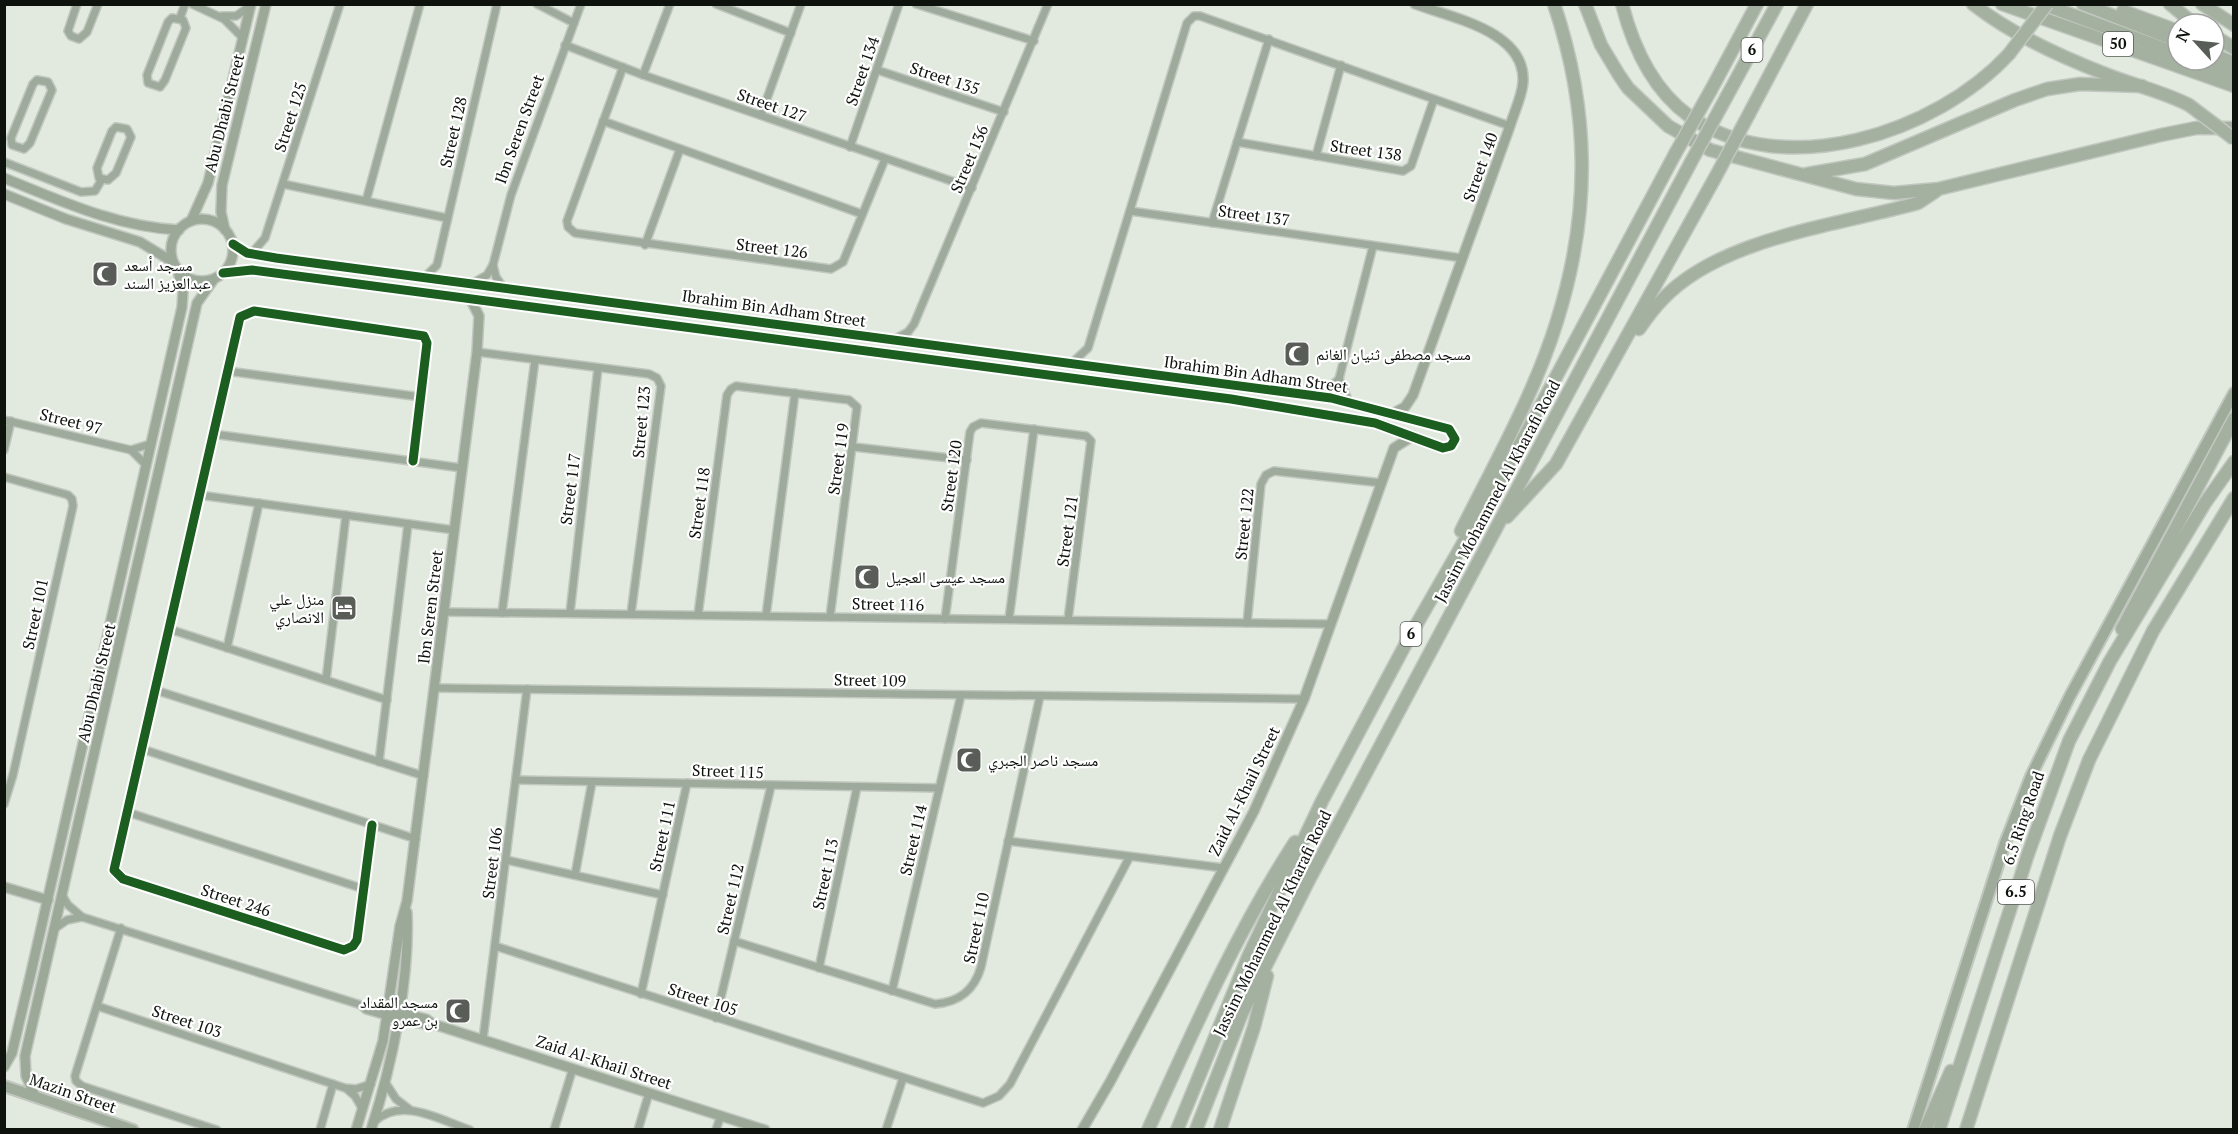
<svg xmlns="http://www.w3.org/2000/svg" width="2238" height="1134" font-family="'PT Serif','Noto Naskh Arabic',serif">
<style>
.lines{fill:none;stroke-linecap:round;stroke-linejoin:round}
.street-casing{stroke:#c1c7bf;stroke-width:10}
.secondary-casing{stroke:#c1c7bf;stroke-width:12}
.primary-casing{stroke:#c1c7bf;stroke-width:14}
.highway-casing{stroke:#c1c7bf;stroke-width:15}
.street{stroke:#9eaa9b;stroke-width:7}
.secondary{stroke:#9ca999;stroke-width:9}
.primary{stroke:#9eab9a;stroke-width:10}
.highway{stroke:#a4b0a0;stroke-width:12}
.highway-bridge-casing{stroke:#c1c7bf;stroke-width:15;stroke-linecap:butt}
.highway-bridge{stroke:#a4b0a0;stroke-width:12}
.cycleway-casing{stroke:#fff;stroke-width:13}
.cycleway{stroke:#1b5e20;stroke-width:9}
.labels{text-anchor:middle;stroke-width:4.5;stroke-linejoin:round;paint-order:stroke}
.shield{fill:#fff;stroke:#565956;stroke-width:1.5}
.shield-label{font-size:15px;font-weight:bold;fill:#0e120d}
.street-label{font-size:16px;fill:#0e120d;stroke:#fff}
.poi-label{font-size:16px;fill:#0e120d;stroke:#fff;text-anchor:start}
</style>
<rect width="100%" height="100%" fill="#e2eae0"/>
<g class="lines">
<g class="street-casing">
<g id="street">
<polyline points="77,4 68,31 71,36 79,39 87,32 98,4"/>
<polyline points="192,4 224,19 243,38"/>
<polyline points="537,4 574,23"/>
<polyline points="716,4 791,33"/>
<polyline points="916,4 1034,41"/>
<polyline points="222,16 236,16 249,7"/>
<polygon points="172,18 183,20 186,28 165,80 160,87 148,83 147,75 168,22"/>
<polyline points="180,18 185,4"/>
<polyline points="565,45 643,75 972,188"/>
<polyline points="623,67 567,221 568,227 575,233 831,269 843,262 885,159"/>
<polyline points="877,70 1004,112"/>
<polyline points="643,75 670,4"/>
<polygon points="37,80 48,82 52,90 30,143 24,149 12,145 11,138 33,84"/>
<polyline points="761,115 801,4"/>
<polyline points="603,121 862,214"/>
<polygon points="116,127 127,129 131,137 116,173 108,180 99,178 97,168 112,131"/>
<polyline points="1237,142 1403,171 1411,166 1434,99"/>
<polyline points="850,147 899,4"/>
<polyline points="1316,156 1341,65"/>
<polyline points="4,162 81,192 95,191 102,179"/>
<polyline points="283,184 447,218"/>
<polyline points="366,201 420,4"/>
<polyline points="1130,211 1462,258"/>
<polyline points="1212,223 1269,39"/>
<polyline points="645,245 680,149"/>
<polyline points="251,254 265,238 340,4"/>
<polyline points="493,265 496,277 503,287"/>
<polyline points="425,277 437,265 497,4"/>
<polyline points="473,283 487,275 493,265 511,195 581,4"/>
<polyline points="895,339 908,332 914,324 1048,4"/>
<polyline points="477,352 649,374 657,378 661,386 631,614"/>
<polyline points="1072,363 1088,348 1187,23 1194,16 1200,16 1510,126"/>
<polyline points="227,371 421,397"/>
<polyline points="1339,379 1349,402"/>
<polyline points="1320,396 1339,379 1373,246"/>
<polyline points="4,420 131,450 150,444"/>
<polyline points="213,434 462,468"/>
<polyline points="854,447 967,460"/>
<polyline points="4,450 11,421"/>
<polyline points="131,450 145,464"/>
<polyline points="4,477 68,495 72,499 73,506 13,775 4,804"/>
<polyline points="199,495 454,530"/>
<polyline points="444,612 1331,624"/>
<polyline points="502,613 535,360"/>
<polyline points="570,613 598,368"/>
<polyline points="698,615 727,395 731,389 736,386 849,400 857,407 830,617"/>
<polyline points="766,616 795,393"/>
<polyline points="945,619 970,432 973,427 981,423 1086,436 1091,441 1068,620"/>
<polyline points="1009,619 1034,429"/>
<polyline points="1247,623 1261,484 1266,475 1274,471 1382,483"/>
<polyline points="169,629 387,700"/>
<polyline points="227,648 259,503"/>
<polyline points="326,680 346,515"/>
<polyline points="435,688 1304,699"/>
<polyline points="155,690 424,776"/>
<polyline points="142,749 416,839"/>
<polyline points="379,762 408,524"/>
<polyline points="516,780 939,788"/>
<polyline points="127,812 364,889"/>
<polyline points="372,825 357,940 353,946 344,950 123,879 114,870 240,317 254,311 424,336 427,343 413,461"/>
<polyline points="1008,841 1224,868"/>
<polyline points="506,860 663,895"/>
<polyline points="575,875 592,782"/>
<polyline points="62,895 68,905 82,917"/>
<polyline points="121,928 75,1076 76,1081 82,1086 217,1130"/>
<polyline points="54,929 67,920 82,917 361,1005 388,1009"/>
<path d="M734,941l201,63c24,-2 39,-13 46,-37l59,-271"/>
<polyline points="495,946 983,1103 999,1096 1010,1084 1129,858"/>
<polyline points="819,968 857,787"/>
<polyline points="892,991 961,695"/>
<polyline points="641,994 687,783"/>
<polyline points="361,1005 366,1010 387,1016"/>
<polyline points="97,1006 345,1088 356,1089 371,1084"/>
<polyline points="716,1018 771,786"/>
<polyline points="483,1039 527,689"/>
<polyline points="385,1082 396,1099 409,1109"/>
<polyline points="347,1089 355,1096 362,1108"/>
<path d="M374,1122c27,-26 66,-2 96,8"/>
<polyline points="320,1130 333,1084"/>
<polyline points="554,1130 573,1068"/>
<polyline points="638,1130 649,1093"/>
<polyline points="716,1130 721,1115"/>
<polyline points="886,1130 903,1078"/>
</g>
</g>
<g class="secondary-casing">
<g id="secondary">
<path d="M4,178c57,23 113,49 175,52"/>
<polyline points="4,194 66,219 140,242 173,262"/>
<circle cx="202" cy="250" r="31"/>
<polyline points="191,221 208,183 251,4"/>
<polyline points="225,230 221,212 222,185 266,4"/>
<polyline points="223,273 252,270 1231,399 1375,423 1443,448 1451,446 1455,439 1449,429 1331,398 276,258 247,253 233,244"/>
<path d="M1392,414l13,-7 8,-12 97,-269c4,-14 12,-29 13,-44 3,-51 -71,-64 -108,-78"/>
<polyline points="4,887 48,900"/>
<polyline points="388,1009 426,1019 433,1024 765,1130"/>
<polyline points="392,1018 431,1025"/>
<polyline points="4,1067 12,1053 30,977 182,307 183,292 178,271"/>
<polyline points="35,1096 26,1076 25,1056 197,303 214,279"/>
<polyline points="356,1130 383,1041 400,926 407,901 477,352 479,316 470,298"/>
<path d="M371,1130c21,-65 39,-150 36,-218"/>
<polyline points="1082,1130 1110,1082 1254,811 1304,699 1394,448 1413,436"/>
</g>
</g>
<g class="primary-casing">
<g id="primary">
<polyline points="4,1086 133,1130"/>
<polyline points="1913,1130 2005,843 2031,776 2070,696 2234,393"/>
</g>
</g>
<g class="highway-casing">
<g id="highway">
<polyline points="1585,4 1601,45 1619,75 1628,88 1668,126 1710,150 1856,189 1894,193 1938,189 2161,135 2196,128 2234,128"/>
<path d="M1622,4c11,43 30,85 67,112 95,67 247,17 320,-62"/>
<path d="M1973,4c38,30 86,52 130,69 29,12 59,18 86,32"/>
<polyline points="2002,4 2234,86"/>
<polyline points="2043,4 2178,54"/>
<polyline points="2083,4 2178,41"/>
<polyline points="2170,4 2194,24"/>
<polyline points="2202,4 2234,25"/>
<polyline points="2123,11 2178,31"/>
<polyline points="2214,36 2234,48"/>
<polyline points="2214,55 2234,63"/>
<polyline points="2195,60 2234,74"/>
<polyline points="1711,90 1757,4"/>
<polyline points="1727,96 1777,4"/>
<polyline points="1749,114 1807,4"/>
<polyline points="1807,174 1865,164 2015,100 2047,89 2080,84 2142,86"/>
<path d="M1639,329c7,-10 14,-20 23,-29 57,-62 177,-75 256,-97l18,-12"/>
<polyline points="1507,517 1556,464 1716,176"/>
<path d="M1461,531c34,-68 74,-138 96,-210 34,-108 33,-210 -3,-317"/>
<polyline points="2122,629 2234,419"/>
<path d="M1148,1130c45,-99 88,-197 147,-288"/>
<polyline points="1177,1130 1248,957 1322,801 1411,634 1524,437 1675,154"/>
<polyline points="1196,1130 1242,1013 1309,880 1691,162"/>
<polyline points="1220,1130 1254,1027 1267,976"/>
<polyline points="1925,1130 1951,1071"/>
<polyline points="1939,1130 2028,854 2069,741 2110,661 2205,503 2234,462"/>
<polyline points="1966,1130 2060,836 2089,760 2153,631 2234,498"/>
</g>
</g>
<use href="#street" class="street"/>
<use href="#secondary" class="secondary"/>
<use href="#primary" class="primary"/>
<use href="#highway" class="highway"/>
<g class="highway-bridge-casing">
<g id="highway-bridge">
<polyline points="2009,54 2047,4"/>
<polyline points="2189,105 2234,139"/>
<polyline points="1675,154 1711,90"/>
<polyline points="1691,162 1727,96"/>
<polyline points="1716,176 1749,114"/>
</g>
</g>
<use href="#highway-bridge" class="highway-bridge"/>
<g class="cycleway-casing">
<g id="cycleway">
<polyline points="223,273 252,270 1231,399 1375,423 1443,448 1451,446 1455,439 1449,429 1331,398 276,258 247,253 233,244"/>
<polyline points="372,825 357,940 353,946 344,950 123,879 114,870 240,317 254,311 424,336 427,343 413,461"/>
</g>
</g>
<use href="#cycleway" class="cycleway"/>
</g>
<defs>
<g id="mosque-square" transform="scale(1.35)"><rect x="-9" y="-9" width="18" height="18" rx="4" fill="#585e57" stroke="#fff"/><path d="M3.5-4.9A6 6 0 1 0 3.5 4.9A5 5 0 1 1 3.5-4.9Z" fill="#fff"/></g>
<g id="hotel-square" transform="scale(1.35)"><rect x="-9" y="-9" width="18" height="18" rx="4" fill="#585e57" stroke="#fff"/><path d="M-6-4.5h1.5V1H6V5H4.5V3h-9V5H-6ZM-4 0a1.8 1.8 0 1 1 3.6 0ZM.5 0V-2.5h3Q6-2.5 6 0Z" fill="#fff"/></g>
</defs>
<g fill-rule="evenodd">
<use href="#mosque-square" x="105" y="274"/>
<use href="#mosque-square" x="1297" y="354"/>
<use href="#mosque-square" x="867" y="577"/>
<use href="#hotel-square" x="344" y="608"/>
<use href="#mosque-square" x="969" y="760"/>
<use href="#mosque-square" x="458" y="1011"/>
</g>
<g class="labels">
<g class="shield">
<rect x="2103" y="32" width="30" height="24" rx="4.5"/>
<rect x="1741.5" y="38" width="21" height="24" rx="4.5"/>
<rect x="1400.5" y="622" width="21" height="24" rx="4.5"/>
<rect x="1998" y="880" width="36" height="24" rx="4.5"/>
</g>
<g class="shield-label">
<text x="2118" y="49">50</text>
<text x="1752" y="55">6</text>
<text x="1411" y="639">6</text>
<text x="2016" y="897">6.5</text>
</g>
<g class="street-label">
<text transform="translate(862 71) rotate(-71)" y="6">Street 134</text>
<text transform="translate(945 78) rotate(18)" y="6">Street 135</text>
<text transform="translate(772 105) rotate(19)" y="6">Street 127</text>
<text transform="translate(224 113) rotate(-76)" y="6">Abu Dhabi Street</text>
<text transform="translate(290 117) rotate(-72)" y="6">Street 125</text>
<text transform="translate(519 129) rotate(-70)" y="6">Ibn Seren Street</text>
<text transform="translate(453 132) rotate(-77)" y="6">Street 128</text>
<text transform="translate(1366 150) rotate(8)" y="6">Street 138</text>
<text transform="translate(969 159) rotate(-67)" y="6">Street 136</text>
<text transform="translate(1480 167) rotate(-70)" y="6">Street 140</text>
<text transform="translate(1254 215) rotate(8)" y="6">Street 137</text>
<text transform="translate(772 248) rotate(7)" y="6">Street 126</text>
<text transform="translate(774 308) rotate(8)" y="6">Ibrahim Bin Adham Street</text>
<text transform="translate(1256 374) rotate(8)" y="6">Ibrahim Bin Adham Street</text>
<text transform="translate(71 421) rotate(14)" y="6">Street 97</text>
<text transform="translate(641 422) rotate(-85)" y="6">Street 123</text>
<text transform="translate(838 459) rotate(-82)" y="6">Street 119</text>
<text transform="translate(951 476) rotate(-82)" y="6">Street 120</text>
<text transform="translate(570 489) rotate(-83)" y="6">Street 117</text>
<text transform="translate(1497 491) rotate(-62)" y="6">Jassim Mohammed Al Kharafi Road</text>
<text transform="translate(699 503) rotate(-82)" y="6">Street 118</text>
<text transform="translate(1244 524) rotate(-84)" y="6">Street 122</text>
<text transform="translate(1067 531) rotate(-82)" y="6">Street 121</text>
<text transform="translate(888 604) rotate(1)" y="6">Street 116</text>
<text transform="translate(430 607) rotate(-83)" y="6">Ibn Seren Street</text>
<text transform="translate(35 614) rotate(-78)" y="6">Street 101</text>
<text transform="translate(870 680) rotate(1)" y="6">Street 109</text>
<text transform="translate(96 683) rotate(-77)" y="6">Abu Dhabi Street</text>
<text transform="translate(728 771) rotate(2)" y="6">Street 115</text>
<text transform="translate(1244 791) rotate(-64)" y="6">Zaid Al-Khail Street</text>
<text transform="translate(2023 818) rotate(-71)" y="6">6.5 Ring Road</text>
<text transform="translate(662 836) rotate(-78)" y="6">Street 111</text>
<text transform="translate(913 840) rotate(-77)" y="6">Street 114</text>
<text transform="translate(492 863) rotate(-83)" y="6">Street 106</text>
<text transform="translate(825 874) rotate(-78)" y="6">Street 113</text>
<text transform="translate(730 899) rotate(-77)" y="6">Street 112</text>
<text transform="translate(236 900) rotate(18)" y="6">Street 246</text>
<text transform="translate(1272 923) rotate(-64)" y="6">Jassim Mohammed Al Kharafi Road</text>
<text transform="translate(976 928) rotate(-78)" y="6">Street 110</text>
<text transform="translate(703 999) rotate(18)" y="6">Street 105</text>
<text transform="translate(187 1021) rotate(18)" y="6">Street 103</text>
<text transform="translate(604 1062) rotate(18)" y="6">Zaid Al-Khail Street</text>
<text transform="translate(73 1093) rotate(19)" y="6">Mazin Street</text>
</g>
<g class="poi-label">
<text x="124" y="271">مسجد أسعد<tspan x="124" dy="18">عبدالعزيز السند</tspan></text>
<text x="1316" y="360">مسجد مصطفى ثنيان الغانم</text>
<text x="886" y="583">مسجد عيسى العجيل</text>
<text x="324" y="605" text-anchor="end">منزل علي<tspan x="324" dy="18">الانصاري</tspan></text>
<text x="988" y="766">مسجد ناصر الجبري</text>
<text x="438" y="1008" text-anchor="end">مسجد المقداد<tspan x="438" dy="18">بن عمرو</tspan></text>
</g>
</g>
<rect width="2238" height="1134" fill="none" stroke="#0e120d" stroke-width="12"/>
<g transform="translate(2196 42) rotate(297)"><circle r="28" fill="#ffffff" stroke="#9fa09e" stroke-width="1.5"/>
<path d="M0-4.5L10 22L0 15L-10 22Z" fill="#585e57"/>
<text y="-9" font-size="16" font-weight="bold" text-anchor="middle" fill="#0e120d">N</text>
</g>
</svg>
